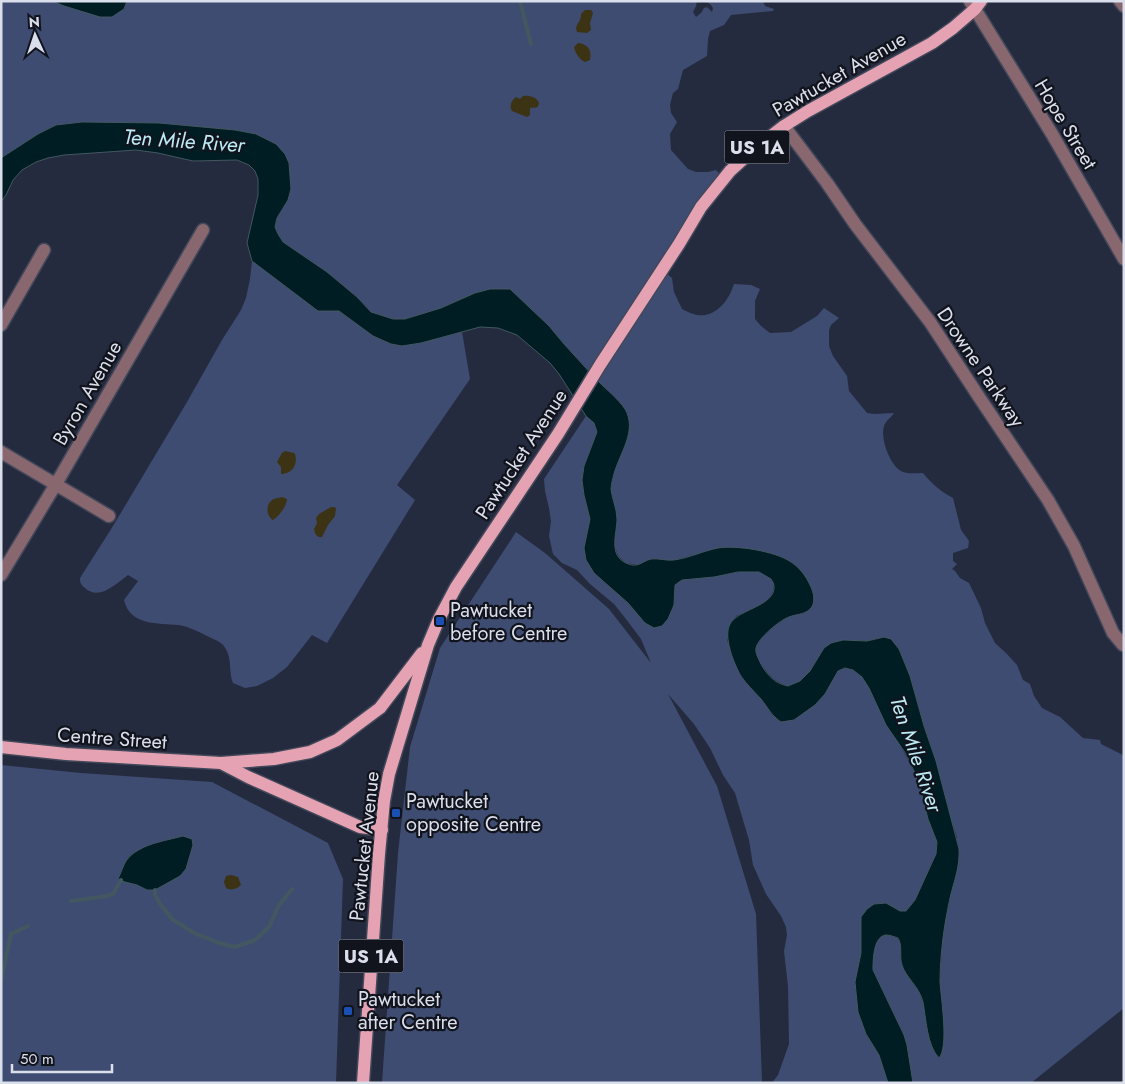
<svg xmlns="http://www.w3.org/2000/svg" width="1125" height="1084" font-family="Jost,sans-serif">
<style>
.green{fill:#3f4c72}
.sand{fill:#3b3313}
.water{fill:#001d24;stroke:#425760}
.lines{fill:none;stroke-linecap:round;stroke-linejoin:round}
.stream{stroke:#425760;stroke-width:4}
.minor-casing{stroke:#42485a;stroke-width:15}
.major-casing{stroke:#42485a;stroke-width:15}
.minor{stroke:#88676f;stroke-width:12}
.major{stroke:#e5a2b2;stroke-width:12}
.transit-dot{fill:#1a4fb4;stroke:#11141c;stroke-width:2}
.labels{text-anchor:middle;stroke-width:4.5;stroke-linejoin:round;paint-order:stroke}
.shield{fill:#11141c;stroke:#9ea2ae;stroke-width:1}
.shield-label{font-size:19px;font-weight:bold;fill:#dbdfec}
.street-label{font-size:20px;fill:#dbdfec;stroke:#11141c}
.poi-label{font-size:20px;fill:#dbdfec;stroke:#11141c;text-anchor:start}
.water-label{font-size:21px;font-style:italic;fill:#bcebf6;stroke:#11141c}
</style>
<rect width="100%" height="100%" fill="#252b3e"/>
<g class="green">
<path d="M1,1h51l72,9 3,-9h570l-1,5 -3,6 3,5 5,-4 3,-5 3,-1 5,5 1,-4 -2,-3 -5,-4h57l2,5 9,3 -1,2 -42,4 -7,10 -14,6 -2,8 -1,17 -24,14 -5,19 -5,4 -3,12 1,8 6,9 -7,12 1,16 17,19 8,3h12l8,-2 10,11 -30,41 -31,50 7,6 2,14 8,17c4,2 10,5 15,6 19,3 32,-15 37,-31l17,1 9,4 -5,12v18l6,7 9,7 21,-1 26,-16 7,-8 15,10 -8,7 -2,5v16l4,10 14,20 2,15 18,22 7,1 20,-1c-3,5 -8,7 -10,13 -4,12 6,41 19,46 5,2 14,1 20,1 8,10 18,19 30,25l8,32 8,11 -1,7 -15,5v8l4,3 -5,5 3,2 5,7 9,5 12,25 4,15 10,20 12,11 10,11 6,15 7,4 4,12 8,12 18,9 23,21 17,2 1,4 20,10 3,2v252l-93,75h-118l-6,-38 -3,-10 -31,-65c0,-9 0,-35 13,-35 4,0 9,2 12,4 5,7 1,17 4,26 2,9 11,15 15,23 8,14 9,33 12,49l11,-56 3,-48 7,-34 7,-62 -8,-24 -13,-52 -12,-35 -14,-50 -11,-27 -15,-12 -17,4 -24,-1 -19,8 -14,23 -10,10 -12,5c-14,-5 -16,-8 -25,-19 -3,-5 -8,-12 -7,-18 1,-10 22,-26 30,-31 6,-3 13,-4 19,-5l9,-13 -96,-52 -43,12 -8,1 -16,-2 -12,6 -13,-2 -6,-5 -3,-5 -3,-10 3,-25 -6,-28 2,-15 13,-33 3,-16 -2,-14 -63,-68 -15,-18 -39,-37h-20l-15,4 -34,15 -36,11h-12l-22,-7 -14,-15 -30,-25 -44,-30 -5,-8 -3,-7 2,-9 11,-18 -32,-66 -21,-4 -153,-8 -26,3 -18,9 -37,24z"/>
<path d="M252,261l66,49 21,1 63,35 19,-3 41,-11 8,47 -73,106 18,15 -88,143 -15,-8 -25,32 -14,11 -16,8 -12,2 -12,-5c-5,-14 0,-24 -9,-37 -4,-5 -11,-7 -17,-10 -9,-5 -18,-9 -28,-11 -21,-2 -49,1 -55,-25l14,-19 -10,-6c-12,9 -29,26 -43,13 -4,-3 -5,-5 -5,-10l33,-52 74,-124 35,-62 19,-30 5,-12 4,-19z"/>
<path d="M586,416l8,7 3,9 -13,34 -2,14 2,15 6,24 -6,30 10,24 34,30 17,20 29,-18 1,-20c2,-2 4,-4 7,-5 6,-3 22,-2 30,-3 16,-2 31,-8 46,-5 7,1 13,5 15,11 5,18 -25,28 -37,33l-9,24 13,35 22,25 11,16 52,-22 13,-23 7,-3 8,2 9,7 7,11 45,83 7,19 7,29 9,23 -1,12 -6,13 -15,33 -9,11h-6l-14,-8 -25,14v36l-6,29 3,30 8,22 13,21 9,28h-116l6,-8 11,-31 -1,-58 -4,-35 3,-16 -1,-8 -5,-11 -15,-22 -13,-29 -4,-25 -14,-47 -12,-18 -13,-27 -16,-24 -26,-30 49,92 39,128 6,169h-380l16,-230 12,-106 30,-99 76,-116 29,21 64,56 42,54 -10,-24 -15,-20 -12,-15 -24,-20 -13,-14 -15,-7 -9,-9 -4,-18 2,-15 -2,-13 -4,-17 -1,-12z"/>
<polygon points="1,765 81,773 212,782 328,843 343,879 336,1083 1,1083"/>
</g>
<g class="sand">
<path d="M585,10h6l2,3 -3,10 1,7 -4,3 -10,-1 -1,-4c2,-7 5,-6 5,-14z"/>
<path d="M578,43c10,1 14,7 12,17l-5,2c-5,-2 -10,-9 -11,-15z"/>
<path d="M523,96c6,-1 14,1 16,7 -1,7 -5,4 -9,5v7l-3,2 -15,-6 -1,-2c-1,-5 1,-9 5,-12l4,2z"/>
<path d="M285,451l9,2 1,1c3,11 -3,20 -14,20v-7l-4,-5 5,-9z"/>
<path d="M282,497l5,2c0,7 -8,17 -14,21 -7,-4 -8,-17 1,-21 2,-1 5,-1 8,-2z"/>
<path d="M331,507h3l2,1 -1,8 -7,9 -6,12c-5,1 -7,-3 -8,-8l3,-6 -1,-5 3,-4z"/>
<path d="M231,875l7,2 3,8c-4,4 -10,6 -15,3l-2,-6 2,-6z"/>
</g>
<g class="water">
<polygon points="52,1 127,1 124,9 112,17 100,17 64,6"/>
<path d="M82,122l77,1 76,7 21,4 20,10 9,10 4,9 2,26 -3,11 -11,18 -2,9 3,7 5,8 44,30 30,25 14,15 22,7h12l36,-11 34,-15 15,-4h20l39,37 15,18 30,33 4,2 1,3c7,7 25,22 28,31 9,22 -10,44 -14,65 -1,3 -2,8 -2,11 1,10 6,20 6,30 0,14 -9,36 9,44 12,6 16,-2 25,-4 8,-1 15,2 23,1 15,-2 29,-9 44,-12 18,-3 57,3 73,14 8,5 15,14 19,23 4,7 6,19 0,24 -6,6 -14,5 -21,8 -9,3 -31,21 -33,31 -1,4 2,10 4,14 3,7 10,16 17,20 3,2 7,3 11,4l12,-5 10,-10 14,-23 7,-5 12,-3 24,1 17,-4 7,2 8,10 11,27 14,50 12,35 23,88c1,18 -5,32 -9,49 -6,27 -10,57 -10,84 1,16 9,65 -1,76 -12,-12 -13,-40 -16,-56 -4,-16 -17,-24 -21,-37 -3,-9 1,-19 -4,-27 -3,-1 -8,-3 -12,-3 -13,1 -13,26 -13,35l31,65 3,10 6,38h-25l-9,-28 -13,-21 -8,-22 -3,-30 6,-29v-36l6,-8 7,-5 12,-1 14,8h6l9,-11 15,-33 6,-13 1,-12 -9,-23 -7,-29 -7,-19 -8,-17 -20,-29 -17,-37 -7,-11 -9,-7 -8,-2 -7,3 -13,23 -10,11 -21,15 -13,2c-10,-7 -12,-13 -20,-23 -7,-8 -15,-15 -20,-23 -7,-12 -18,-39 -11,-52 8,-15 46,-18 44,-38 0,-3 -2,-5 -3,-7l-12,-7h-21l-24,5 -32,3 -7,5 -1,20 -6,14 -6,7 -8,2 -9,-5 -17,-20 -34,-30 -8,-13 -2,-12 6,-29 -6,-24 -2,-15 2,-14 13,-34 -3,-9 -8,-7 -27,-42 -9,-11 -33,-28 -19,-7 -18,-1 -59,16 -19,3 -11,-2 -18,-8 -34,-25h-21l-66,-50 -5,-18 11,-48v-16l-3,-8 -6,-6 -12,-5 -44,1 -35,-8 -22,-3 -72,5 -16,3 -12,4 -14,8 -9,10 -7,15 -5,7v-44l37,-24 18,-9z"/>
<path d="M183,836l9,3 1,6 -7,24 -6,7 -25,14h-8l-10,-5 -12,-3 -7,-3c3,-6 5,-13 8,-18 12,-17 39,-20 57,-25z"/>
</g>
<g class="lines">
<g class="stream">
<polyline points="520,1 531,44"/>
<polyline points="155,890 155,895 161,905 172,919 194,933 219,943 235,947 255,940 269,927 279,905 292,889"/>
<polyline points="71,901 107,896 113,894 121,880"/>
<polyline points="1,980 11,934 28,926"/>
</g>
<g class="minor-casing">
<g id="minor">
<polyline points="970,1 1052,134 1124,259"/>
<polyline points="1120,1 1124,6"/>
<polyline points="784,126 827,183 855,224 930,322 979,397 1048,500 1074,546 1113,633 1123,645 1124,645"/>
<polyline points="1,325 44,250"/>
<polyline points="1,452 109,516"/>
<polyline points="1,575 56,484 203,230"/>
</g>
</g>
<g class="major-casing">
<g id="major">
<polyline points="1,747 66,754 221,763 274,759 310,752 337,740 380,708 422,653"/>
<polyline points="223,764 248,777 360,827 382,830"/>
<polyline points="363,1083 379,854 384,801 389,774 428,645 439,619 456,587 558,434 600,365 679,244 701,207 730,171 752,151 784,126 808,111 932,43 953,28 975,9 981,1"/>
</g>
</g>
<use href="#minor" class="minor"/>
<use href="#major" class="major"/>
</g>
<g class="transit-dot">
<rect x="435" y="616" width="10" height="10" rx="2.5"/>
<rect x="391" y="808" width="10" height="10" rx="2.5"/>
<rect x="343" y="1006" width="10" height="10" rx="2.5"/>
</g>
<g class="labels">
<g class="shield">
<rect x="724.5" y="130.5" width="65" height="33" rx="4"/>
<rect x="338.5" y="939.5" width="65" height="33" rx="4"/>
</g>
<g class="shield-label">
<text x="757" y="154">US 1A</text>
<text x="371" y="963">US 1A</text>
</g>
<g class="street-label">
<text transform="translate(839 74) rotate(-30)" y="7">Pawtucket Avenue</text>
<text transform="translate(1066 124) rotate(59)" y="7">Hope Street</text>
<text transform="translate(981 367) rotate(56)" y="7">Drowne Parkway</text>
<text transform="translate(87 393) rotate(-60)" y="7">Byron Avenue</text>
<text transform="translate(521 454) rotate(-57)" y="7">Pawtucket Avenue</text>
<text transform="translate(112 738) rotate(4)" y="7">Centre Street</text>
<text transform="translate(364 846) rotate(-84)" y="7">Pawtucket Avenue</text>
</g>
<g class="poi-label">
<text x="450" y="617">Pawtucket<tspan x="450" dy="23">before Centre</tspan></text>
<text x="406" y="808">Pawtucket<tspan x="406" dy="23">opposite Centre</tspan></text>
<text x="358" y="1006">Pawtucket<tspan x="358" dy="23">after Centre</tspan></text>
</g>
<g class="water-label">
<text transform="translate(184 141) rotate(4)" y="7">Ten Mile River</text>
<text transform="translate(916 754) rotate(71)" y="7">Ten Mile River</text>
</g>
</g>
<rect width="1125" height="1084" fill="none" stroke="#dbdfec" stroke-width="5"/>
<g transform="translate(35 35) rotate(357)" stroke="#11141c" stroke-width="4" paint-order="stroke">
<path d="M0-4L9 19L0 12L-9 19Z" fill="#dbdfec"/>
<text y="-8" font-size="14" font-weight="bold" text-anchor="middle" fill="#dbdfec">N</text>
</g>
<path d="M12 1064v8h100v-8" fill="none" stroke="#dbdfec" stroke-width="2.5"/>
<text x="20" y="1064" font-size="15" fill="#dbdfec" stroke="#11141c" stroke-width="4" paint-order="stroke">50 m</text>
</svg>
